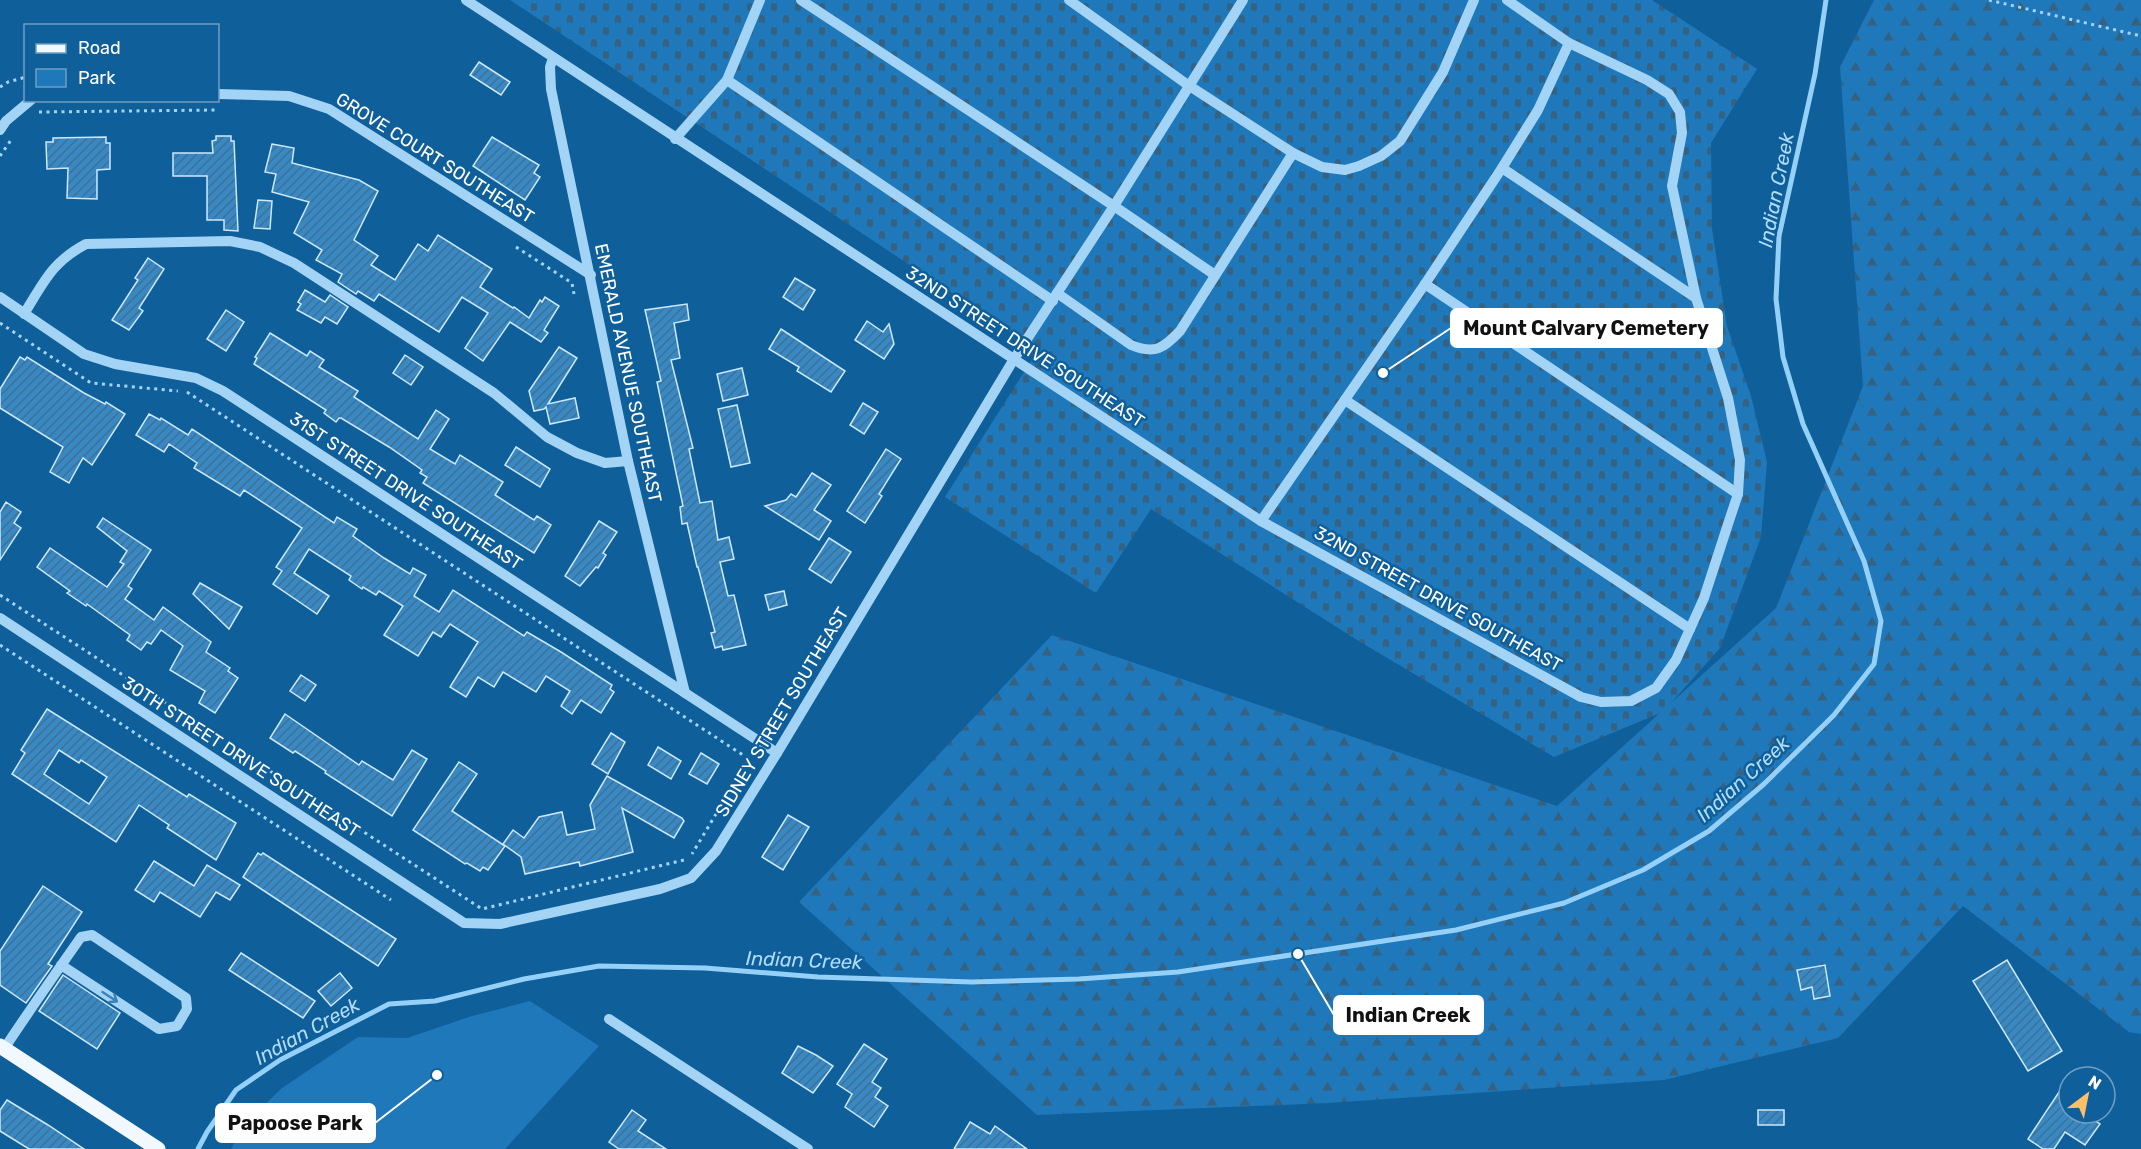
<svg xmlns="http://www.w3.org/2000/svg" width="2141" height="1149" font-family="Rubik,sans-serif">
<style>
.green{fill:#1e78b9}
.forest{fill:url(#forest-firs)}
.cemetery{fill:url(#cemetery-stones)}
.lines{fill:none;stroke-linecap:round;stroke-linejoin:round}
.stream{stroke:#94d0f8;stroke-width:5}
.building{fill:url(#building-hatch);stroke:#cbe9fe;stroke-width:1.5;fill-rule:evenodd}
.path{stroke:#a3d3f5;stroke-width:3;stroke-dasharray:3 4.5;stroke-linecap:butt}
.minor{stroke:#a3d3f5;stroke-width:10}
.major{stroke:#f1f8ff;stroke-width:15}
.oneway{stroke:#3b82b6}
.labels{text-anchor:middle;stroke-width:5;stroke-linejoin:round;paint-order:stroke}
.street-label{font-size:18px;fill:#fff;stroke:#0f5f9b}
.water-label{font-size:20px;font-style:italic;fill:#afdcfb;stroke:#0f5f9b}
.leader{fill:none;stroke:#fff;stroke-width:2}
.callout-dot{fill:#fff;stroke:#0f5f9b;stroke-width:2}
.callout{fill:#fff;stroke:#fff;stroke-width:2}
.callout-label{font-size:20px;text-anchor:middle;font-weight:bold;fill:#111}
</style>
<defs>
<pattern id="forest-firs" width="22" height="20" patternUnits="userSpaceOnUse" patternTransform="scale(1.5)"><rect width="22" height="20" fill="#1e78b9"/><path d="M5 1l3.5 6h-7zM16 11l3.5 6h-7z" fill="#356282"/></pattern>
<pattern id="cemetery-stones" width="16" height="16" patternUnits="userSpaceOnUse" patternTransform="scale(1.5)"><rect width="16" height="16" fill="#1e78b9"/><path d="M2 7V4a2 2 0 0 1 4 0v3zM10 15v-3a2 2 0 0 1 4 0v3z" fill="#356282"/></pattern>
<pattern id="building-hatch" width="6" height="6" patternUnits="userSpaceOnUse" patternTransform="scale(1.5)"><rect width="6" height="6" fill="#3888c3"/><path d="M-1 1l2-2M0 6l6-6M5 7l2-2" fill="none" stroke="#407093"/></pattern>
</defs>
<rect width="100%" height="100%" fill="#0f5f9b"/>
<polygon class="green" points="530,1001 599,1046 505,1149 231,1149 244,1125 282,1088 358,1037 407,1038 472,1016"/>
<polygon class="forest" points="1874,0 2141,0 2141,1034 2129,1032 1963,906 1838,1038 1664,1080 1328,1103 1037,1115 799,902 1052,635 1557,806 1776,608 1863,386 1840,67"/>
<polygon class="cemetery" points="510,0 1652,0 1757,69 1711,143 1712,229 1727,326 1751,396 1767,462 1761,537 1720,648 1663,712 1554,757 1357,640 1151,509 1096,593 945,497 1038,350"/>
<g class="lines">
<polyline class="stream" points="198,1149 207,1132 236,1090 280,1060 389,1004 435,1001 524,979 599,966 705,968 818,977 972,982 1079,979 1178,972 1456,930 1564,903 1643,870 1709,831 1764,784 1834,715 1874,664 1881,621 1864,561 1803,424 1783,357 1776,299 1779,236 1815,74 1826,0"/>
</g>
<g class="building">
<polygon points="479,62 510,82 501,95 470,75"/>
<polygon points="216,136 231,136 231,141 234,141 238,231 224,230 224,220 207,220 207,176 173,176 173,153 213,153 212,141 216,140"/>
<polygon points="106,137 106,143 110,143 110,169 97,170 97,199 67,198 68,168 47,169 46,142 53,142 53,138"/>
<polygon points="492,137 539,165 534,173 540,177 525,200 473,166"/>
<polygon points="272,144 294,148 292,163 359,180 378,191 354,240 378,256 371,265 395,280 418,244 428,251 438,235 492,269 480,287 513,308 514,307 529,318 540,300 542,302 545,297 559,306 544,330 548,333 541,342 510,322 483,361 465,348 488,313 462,297 439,332 379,294 374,301 358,291 356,294 338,282 342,274 316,260 322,250 294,233 309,202 272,192 276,174 265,172"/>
<polygon points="258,200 272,201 270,229 254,228"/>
<polygon points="148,258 164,269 139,308 143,311 129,330 112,320 138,280 135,278"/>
<polygon points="795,278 815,290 803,310 783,297"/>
<polygon points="305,290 325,302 330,295 348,307 337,324 325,317 321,323 297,310 301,304 298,302"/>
<polygon points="687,304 689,320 674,323 680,358 671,360 693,448 689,449 700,503 712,501 718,540 729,537 734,559 720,562 728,596 734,595 746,645 723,650 722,646 715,648 711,633 715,632 698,567 697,567 687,523 682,524 680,507 683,506 657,382 661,381 645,310"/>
<polygon points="226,310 244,322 226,351 207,339"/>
<polygon points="867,321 883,332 889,324 894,344 884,359 855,340"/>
<polygon points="781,329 845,371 831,392 797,371 799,367 769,349"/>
<polygon points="270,333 307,356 310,351 324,360 319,367 358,391 354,397 418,439 436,410 449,419 430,449 455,464 460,455 503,482 495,495 534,520 537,516 551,525 534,553 423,483 427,477 420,473 422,470 389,447 341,418 339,418 336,422 324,413 326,410 254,364 257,358 255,357"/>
<polygon points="559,347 577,358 548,404 575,398 579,418 550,424 546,407 544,409 534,411 529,391"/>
<polygon points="405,355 423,367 411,385 393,373"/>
<polygon points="20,357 25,360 27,357 84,393 105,404 106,402 125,414 92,465 83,458 69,483 50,472 63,447 0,408 0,389"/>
<polygon points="742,368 748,395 723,401 717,374"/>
<polygon points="863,403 878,412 864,434 850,425"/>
<polygon points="737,405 750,463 731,467 718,409"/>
<polygon points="149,414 160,420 161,418 188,435 192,429 334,523 337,517 357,529 353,536 384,558 410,574 413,568 426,575 414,596 439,612 453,590 524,636 527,632 561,652 612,685 610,689 614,692 601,713 581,700 572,714 561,706 570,691 546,676 536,692 503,672 494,687 478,677 466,697 450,687 478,642 450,624 441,637 433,632 418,656 384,635 403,606 379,591 376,595 363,587 362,589 349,580 351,576 309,549 294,573 329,596 317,614 273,584 282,571 276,567 302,528 244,490 240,496 194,468 197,463 169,444 164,452 136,435"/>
<polygon points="516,447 550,469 540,487 505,465"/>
<polygon points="886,449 901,459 879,494 882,496 865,523 847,511"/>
<polygon points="812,473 831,485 814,510 831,521 819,540 765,506 786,500 791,494 796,497"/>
<polygon points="6,502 21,512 14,523 21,528 0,560 0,512"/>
<polygon points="103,518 151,550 128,586 132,589 125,599 154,620 163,607 211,642 206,652 230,668 228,671 238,678 215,713 199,703 205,691 170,670 183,646 161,630 151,644 147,642 141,650 127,640 130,635 87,604 86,606 67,593 70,591 37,567 50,548 107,587 124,564 120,562 127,551 97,527"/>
<polygon points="599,521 617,532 603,553 606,555 598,568 596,567 580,586 565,576"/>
<polygon points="829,538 851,552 831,583 809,569"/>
<polygon points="200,583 242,607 229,629 193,594"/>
<polygon points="784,591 787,605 769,610 765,595"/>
<polygon points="301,675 316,685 305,701 290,691"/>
<path d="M47,709l140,88 2,-3 47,29 -20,37 -49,-32 2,-3 -30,-20 -23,37 -104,-68 13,-21 -4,-3zM59,750l20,13 2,-3 26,17 -18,27 -45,-30z"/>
<polygon points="285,714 359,765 362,761 393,780 412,750 427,759 392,816 325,773 326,771 295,751 293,753 270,738"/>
<polygon points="611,733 625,742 608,774 592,764"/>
<polygon points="658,747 681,761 671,779 648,765"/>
<polygon points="701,753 719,764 707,784 689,774"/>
<polygon points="459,762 477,774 452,811 505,846 488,870 483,867 480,871 467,863 465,864 413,830"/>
<polygon points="607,776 682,818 684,821 674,838 622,808 633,852 580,866 579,862 525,874 521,857 503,844 513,830 524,838 539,817 562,812 567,835 595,829 590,805"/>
<polygon points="788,815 809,827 783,870 762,857"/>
<polygon points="258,853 261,855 263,853 396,939 378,966 243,877"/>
<polygon points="154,861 194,886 207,865 240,885 230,900 216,892 200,917 160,892 154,902 135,890"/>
<polygon points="43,886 82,912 48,964 52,966 26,1003 0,985 0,951"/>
<polygon points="241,953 315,1001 303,1018 229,970"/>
<polygon points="2007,960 2062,1051 2028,1071 1973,981"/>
<polygon points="1825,965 1830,996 1814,999 1812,987 1801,990 1797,970"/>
<polygon points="340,973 352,988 331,1006 318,991"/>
<polygon points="63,975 120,1013 97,1049 39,1011"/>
<polygon points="864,1044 887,1059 872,1082 881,1088 875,1097 888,1106 874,1127 845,1107 852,1094 837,1084"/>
<polygon points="798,1046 816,1055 833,1066 813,1093 782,1073"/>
<polygon points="2069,1077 2069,1113 2084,1113 2100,1124 2085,1145 2065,1132 2054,1149 2043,1149 2028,1139"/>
<polygon points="7,1100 48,1125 84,1149 29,1149 0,1131 0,1110"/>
<polygon points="632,1110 646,1120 638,1131 666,1149 619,1149 609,1142"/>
<rect x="1758" y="1110" width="26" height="15"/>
<polygon points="970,1122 990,1134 995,1126 1027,1149 954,1149"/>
</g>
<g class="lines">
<g class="path">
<polyline points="1989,0 2141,36"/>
<polyline points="0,87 8,82 26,77"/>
<polyline points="39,112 216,110"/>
<polyline points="0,156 11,140"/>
<polyline points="516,247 572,283 574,294"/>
<polyline points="0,323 91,383 178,391"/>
<polyline points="187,392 749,759 692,854"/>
<polyline points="0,595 482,909 688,859"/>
<polyline points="0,645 391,900"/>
</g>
<g class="minor">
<polyline points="466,0 1261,521 1581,697 1601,702 1631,701 1656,688 1676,660 1704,598 1729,521 1738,494 1740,460 1728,398 1696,298 1502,168"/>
<polyline points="801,0 1114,206 1215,275"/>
<polyline points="1069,0 1188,85 1293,153 1322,167 1345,170 1359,166 1381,156 1400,141 1443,72 1474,0"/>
<polyline points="1507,0 1569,43 1647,80 1669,94 1680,112 1682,133 1672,186 1696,298"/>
<polyline points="553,58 550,67 551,89 628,461 685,693"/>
<polyline points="727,80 1053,301"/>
<polyline points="218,94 289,96 329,109 591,275"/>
<polyline points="0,130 6,121 31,100"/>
<polyline points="675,139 727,80 760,0"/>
<polyline points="1425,284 1738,494"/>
<path d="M1057,293l74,52c24,10 33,3 49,-14l113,-178"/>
<polyline points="0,297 84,354 115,364 196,378 223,391 777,753"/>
<path d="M24,314c20,-32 28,-52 62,-70l144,-3 30,6 34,16 200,130 53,44 30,16 28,10 23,-2"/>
<polyline points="1345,400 1690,629"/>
<polyline points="1261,521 1425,284 1502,168 1538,110 1569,43"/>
<polyline points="0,618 464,923 500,924 660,889 691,878 716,851 777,753 1014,359 1114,206 1243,0"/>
<polyline points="609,1019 808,1149"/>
<path d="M4,1049c25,-38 51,-75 77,-112l11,-2 94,63 1,11 -10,17 -18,3 -98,-64"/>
</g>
<polyline class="major" points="0,1046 158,1149"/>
</g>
<defs><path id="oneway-shaft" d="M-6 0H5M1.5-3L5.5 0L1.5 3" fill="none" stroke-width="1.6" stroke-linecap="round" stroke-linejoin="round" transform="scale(1.5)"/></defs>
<use class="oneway" href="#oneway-shaft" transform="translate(110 997) rotate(33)"/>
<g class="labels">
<g class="street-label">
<text transform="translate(435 158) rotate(32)" y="6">GROVE COURT SOUTHEAST</text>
<text transform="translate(1025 347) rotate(33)" y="6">32ND STREET DRIVE SOUTHEAST</text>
<text transform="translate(628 373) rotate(78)" y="6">EMERALD AVENUE SOUTHEAST</text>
<text transform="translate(406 491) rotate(33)" y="6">31ST STREET DRIVE SOUTHEAST</text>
<text transform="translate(1438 599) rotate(29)" y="6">32ND STREET DRIVE SOUTHEAST</text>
<text transform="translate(782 712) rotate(-59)" y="6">SIDNEY STREET SOUTHEAST</text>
<text transform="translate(241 757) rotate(33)" y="6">30TH STREET DRIVE SOUTHEAST</text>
</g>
<g class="water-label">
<text transform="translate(1776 190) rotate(-79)" y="7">Indian Creek</text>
<text transform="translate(1743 779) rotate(-42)" y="7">Indian Creek</text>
<text transform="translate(804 960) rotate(2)" y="7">Indian Creek</text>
<text transform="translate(307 1031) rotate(-29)" y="7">Indian Creek</text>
</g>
</g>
<path class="leader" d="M1383 373L1451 328M1298 954L1334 1015M437 1075L375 1123"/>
<g class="callout-dot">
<circle cx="1383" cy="373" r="6"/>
<circle cx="1298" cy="954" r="6"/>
<circle cx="437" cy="1075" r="6"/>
</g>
<g class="callout">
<rect x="1451" y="309" width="271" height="38" rx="6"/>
<rect x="1334" y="996" width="149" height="38" rx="6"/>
<rect x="216" y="1104" width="159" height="38" rx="6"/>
</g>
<g class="callout-label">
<text x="1586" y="335">Mount Calvary Cemetery</text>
<text x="1408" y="1022">Indian Creek</text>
<text x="295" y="1130">Papoose Park</text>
</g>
<rect x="24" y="24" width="195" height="78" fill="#0f5f9b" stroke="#6f9fc3" stroke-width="1.5"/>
<rect x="36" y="44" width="30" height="9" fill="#f1f8ff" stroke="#6f9fc3" stroke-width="1.5"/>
<text x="78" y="54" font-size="18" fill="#ffffff">Road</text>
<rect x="36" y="69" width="30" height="18" fill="#1e78b9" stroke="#6f9fc3" stroke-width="1.5"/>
<text x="78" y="84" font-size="18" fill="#ffffff">Park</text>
<g transform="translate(2087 1095) rotate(32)"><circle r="28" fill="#0f5f9b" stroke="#6f9fc3" stroke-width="1.5"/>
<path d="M0-4.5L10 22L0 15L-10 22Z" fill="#ffbf67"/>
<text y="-9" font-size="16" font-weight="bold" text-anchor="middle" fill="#ffffff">N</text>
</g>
</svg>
